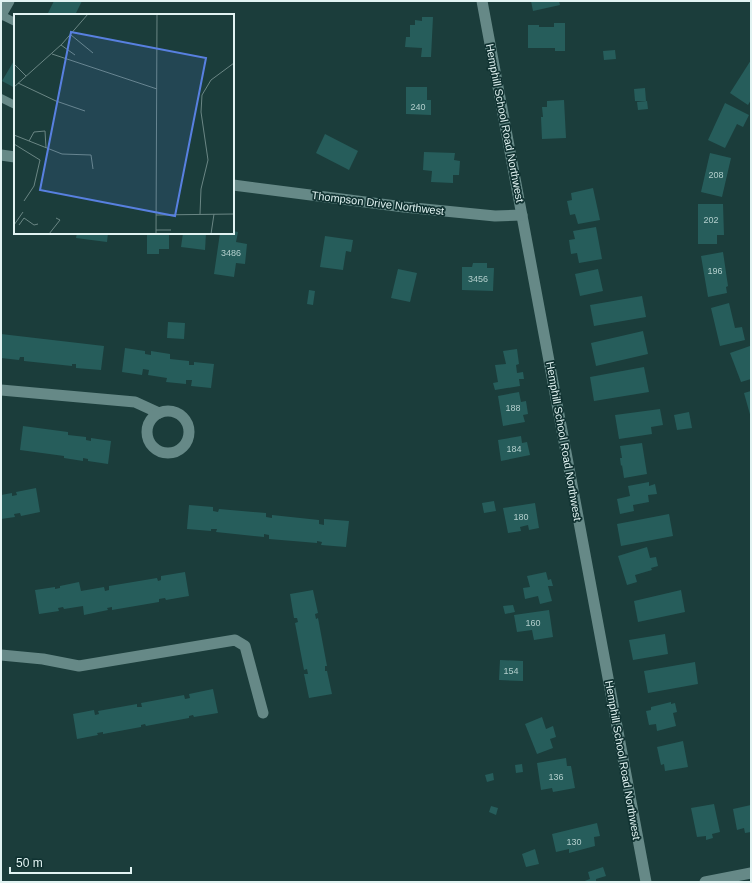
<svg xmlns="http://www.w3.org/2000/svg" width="752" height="883" font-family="Arial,sans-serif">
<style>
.building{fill:#265d5b}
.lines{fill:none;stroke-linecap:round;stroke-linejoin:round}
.service{stroke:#668987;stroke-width:8}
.minor{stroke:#668987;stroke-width:11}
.tertiary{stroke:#668987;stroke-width:11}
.labels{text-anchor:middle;stroke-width:3.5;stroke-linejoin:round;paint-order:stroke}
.number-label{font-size:9px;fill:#b2cecc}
.street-label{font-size:11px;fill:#e1f3f2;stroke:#103231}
.inset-road{fill:none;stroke:#6a8684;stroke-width:1}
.view{fill:#5880e0;fill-opacity:0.15;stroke:#5880e0;stroke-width:2}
.inset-edge{fill:none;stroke:#e1f3f2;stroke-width:2}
</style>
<rect width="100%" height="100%" fill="#1b3d3b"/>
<g class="building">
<polygon points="54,1 82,1 75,15 47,15"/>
<polygon points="531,1 559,1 560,5 533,11"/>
<polygon points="422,17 433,17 431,57 421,57 422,48 405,47 406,37 410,37 410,25 415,25 415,20 422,21"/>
<polygon points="554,23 565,23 565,51 555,51 555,48 528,48 528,25 539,25 539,27 554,27"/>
<polygon points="615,50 616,59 604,60 603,51"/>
<polygon points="15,59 15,88 2,81"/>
<polygon points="751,60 751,100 748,105 730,93"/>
<polygon points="406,87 427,87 427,100 431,100 431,115 406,114"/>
<polygon points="645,88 646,101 635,101 634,89"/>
<polygon points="564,100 566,138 542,139 541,117 543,117 542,107 547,107 547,101"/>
<polygon points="647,101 648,109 638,110 637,102"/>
<polygon points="725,103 749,115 743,127 737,124 725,148 708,140"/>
<polygon points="325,134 358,151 349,170 316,153"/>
<polygon points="424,152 455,153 454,160 460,161 459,175 453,175 453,183 431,182 432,171 423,170"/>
<polygon points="710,153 731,158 722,197 701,192"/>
<polygon points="593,188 600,220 578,224 575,214 570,215 567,201 572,200 571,193"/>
<polygon points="698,204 723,204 724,235 717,235 717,244 698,244"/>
<polygon points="596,227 602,259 579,263 577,253 571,254 569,240 575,239 573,231"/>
<polygon points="233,231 238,232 236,242 247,244 245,264 236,263 234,277 214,274 220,233 233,233"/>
<polygon points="77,233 108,233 107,242 76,238"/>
<polygon points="147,233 169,233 169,249 159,249 159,254 147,254"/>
<polygon points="183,233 206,233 205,250 181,247"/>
<polygon points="325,236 353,240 351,252 346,251 343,270 320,267"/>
<polygon points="723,252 728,286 726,287 727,293 708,297 701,256"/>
<polygon points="473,263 487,263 487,268 494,268 493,291 462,290 462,267 472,267"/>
<polygon points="398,269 417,273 410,302 391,298"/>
<polygon points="598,269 603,291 580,296 575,274"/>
<polygon points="309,290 315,291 313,305 307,304"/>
<polygon points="642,296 646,317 594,326 590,305"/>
<polygon points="729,303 735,328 742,327 745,340 720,346 711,308"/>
<polygon points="168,322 185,323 184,339 167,338"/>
<polygon points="643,331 648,354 596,366 591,343"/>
<polygon points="1,334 104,346 101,370 76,368 76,364 72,364 72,366 24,361 24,357 20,357 19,360 1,358"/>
<polygon points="750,346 751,379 741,382 730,353"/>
<polygon points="125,348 145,351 145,354 151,355 151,351 170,354 170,359 189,361 189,365 194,365 194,362 214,364 211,388 191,386 192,380 186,380 186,384 166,382 167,378 148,375 149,370 143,369 142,375 122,372"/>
<polygon points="517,349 519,364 516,365 517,373 523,372 524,379 519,379 520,386 495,390 493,383 498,382 495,365 506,364 503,351"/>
<polygon points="644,367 649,392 594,401 590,377"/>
<polygon points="751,391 751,418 744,393"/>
<polygon points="519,392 521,402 526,401 528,414 523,415 525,422 503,426 498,396"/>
<polygon points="660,409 663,425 651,427 652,434 619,439 615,415"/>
<polygon points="689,412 692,428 677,430 674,415"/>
<polygon points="23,426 68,432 68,435 86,437 86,440 91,441 91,438 111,441 108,464 88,461 88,459 83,458 83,461 64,458 64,456 20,450"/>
<polygon points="521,436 522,443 527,442 530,455 501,461 498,440"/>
<polygon points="642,443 647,474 624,478 622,465 621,466 620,458 622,458 620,446"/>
<polygon points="649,482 649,486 655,484 657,494 648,495 649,502 633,505 634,511 620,514 617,499 630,496 628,486"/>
<polygon points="36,488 40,512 21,516 20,513 14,514 15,517 1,519 1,495 12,493 12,496 17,495 16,492"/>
<polygon points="494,501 496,511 484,513 482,503"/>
<polygon points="535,503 539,528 529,530 528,525 520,527 521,531 508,533 503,508"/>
<polygon points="189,505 213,507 213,511 218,512 219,509 266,513 266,517 272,518 272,515 319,520 319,524 324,525 324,519 349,521 346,547 321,545 322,542 317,541 317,543 269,539 269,535 264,534 264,537 216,532 217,529 211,529 211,531 187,529"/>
<polygon points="669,514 673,536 621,546 617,524"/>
<polygon points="647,547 650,558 656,557 658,566 651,568 652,570 635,575 637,582 627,585 618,556"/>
<polygon points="185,572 189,596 166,600 165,598 159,599 159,602 112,610 112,607 107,608 108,610 84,615 83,606 64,609 63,607 58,608 59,611 39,614 35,590 55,587 55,589 60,588 60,586 79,582 81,591 104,587 105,591 109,590 109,586 157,578 158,581 161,580 161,576"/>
<polygon points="546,572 548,580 551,579 553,586 548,586 552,601 540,604 538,596 525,599 523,588 530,587 527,576"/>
<polygon points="313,590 318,613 315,614 316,619 318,618 327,666 325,666 325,671 327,671 332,694 309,698 304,674 308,674 307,669 304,670 295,623 298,622 297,618 294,618 290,594"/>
<polygon points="681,590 685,612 638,622 634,601"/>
<polygon points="513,605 515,612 505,614 503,606"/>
<polygon points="549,610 553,637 534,640 532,630 517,632 514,615"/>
<polygon points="665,634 668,654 633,660 629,640"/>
<polygon points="500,660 523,661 523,681 499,680"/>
<polygon points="695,662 698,684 648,693 644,671"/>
<polygon points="213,689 218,713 194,717 193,715 189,716 189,718 146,726 145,724 141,725 141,727 103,734 103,732 97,733 98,735 77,739 73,714 94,710 95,715 99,714 98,711 137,704 137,707 142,707 141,703 184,695 185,699 190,698 189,694"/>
<polygon points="671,702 671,704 675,703 677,712 673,713 676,726 657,731 656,724 649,725 646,711 651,710 651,707"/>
<polygon points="542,717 546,729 553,726 556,737 550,739 553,748 537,754 525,724"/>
<polygon points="683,741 688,767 665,771 664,764 661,765 657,747"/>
<polygon points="566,758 567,766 571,766 575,788 553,792 552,788 541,790 537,763"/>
<polygon points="522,764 523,772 516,773 515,765"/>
<polygon points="493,773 494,780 487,782 485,775"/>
<polygon points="714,804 720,832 712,834 713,838 706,840 706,836 697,837 691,808"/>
<polygon points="751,805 751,832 745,833 744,828 737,830 733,809"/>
<polygon points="491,806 498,808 496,815 489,812"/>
<polygon points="597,823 600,836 594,837 595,846 569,853 569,849 556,852 552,834"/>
<polygon points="535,849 539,864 526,867 522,854"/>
<polygon points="603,867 606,876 596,879 596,882 582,882 590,879 588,872"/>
</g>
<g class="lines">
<g class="service">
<polyline points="1,15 15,22"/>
<polyline points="1,98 15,105"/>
</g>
<g class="minor">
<polyline points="482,1 646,882"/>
<polyline points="1,155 15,157"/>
<polyline points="233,185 404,207 495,216 522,215"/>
<polyline points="1,390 135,402 159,413"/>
<circle cx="168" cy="432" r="21"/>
<polyline points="1,655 43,659 79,666 235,640 245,646 263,713"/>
<polyline points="705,882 751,873"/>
</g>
<polyline class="tertiary" points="1,15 9,1"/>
</g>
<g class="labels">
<g class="number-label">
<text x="418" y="110">240</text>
<text x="716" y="178">208</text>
<text x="711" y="223">202</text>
<text x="231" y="256">3486</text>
<text x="715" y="274">196</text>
<text x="478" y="282">3456</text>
<text x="513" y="411">188</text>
<text x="514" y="452">184</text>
<text x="521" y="520">180</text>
<text x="533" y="626">160</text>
<text x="511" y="674">154</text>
<text x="556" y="780">136</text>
<text x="574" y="845">130</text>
</g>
<g class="street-label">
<text transform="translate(505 123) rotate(79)" y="4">Hemphill School Road Northwest</text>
<text transform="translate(378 203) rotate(7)" y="4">Thompson Drive Northwest</text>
<text transform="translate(564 441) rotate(80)" y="4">Hemphill School Road Northwest</text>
<text transform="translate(623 760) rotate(80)" y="4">Hemphill School Road Northwest</text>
</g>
</g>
<g transform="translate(14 14)">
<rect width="220" height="220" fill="#1b3d3b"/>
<path class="inset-road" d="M57,21l22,18M47,31l14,10M38,40l105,35M0,50l12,12M4,69l38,18 29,10M0,73l48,-43 26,-30M0,121l48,19 29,1 2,14M15,127l5,-9 11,-1 1,17M0,130l26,16 -6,26 -10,15M186,200l1,-25 7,-29 -7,-48 1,-17 9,-15 23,-17M142,201l78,-1M0,211l9,-13M5,211l5,-7 10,7 4,-1M142,216h15M35,220l11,-14 -4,-2M142,220l1,-220M197,220l3,-20"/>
<path class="view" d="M57,18l135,26 -31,158 -135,-26z"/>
<rect width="220" height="220" class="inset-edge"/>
</g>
<rect width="752" height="883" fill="none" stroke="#e1f3f2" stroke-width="4"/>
<path d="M10 867v6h121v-6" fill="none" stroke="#e1f3f2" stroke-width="2"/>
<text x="16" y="867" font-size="12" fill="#e1f3f2" stroke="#103231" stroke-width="3" paint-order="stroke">50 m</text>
</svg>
